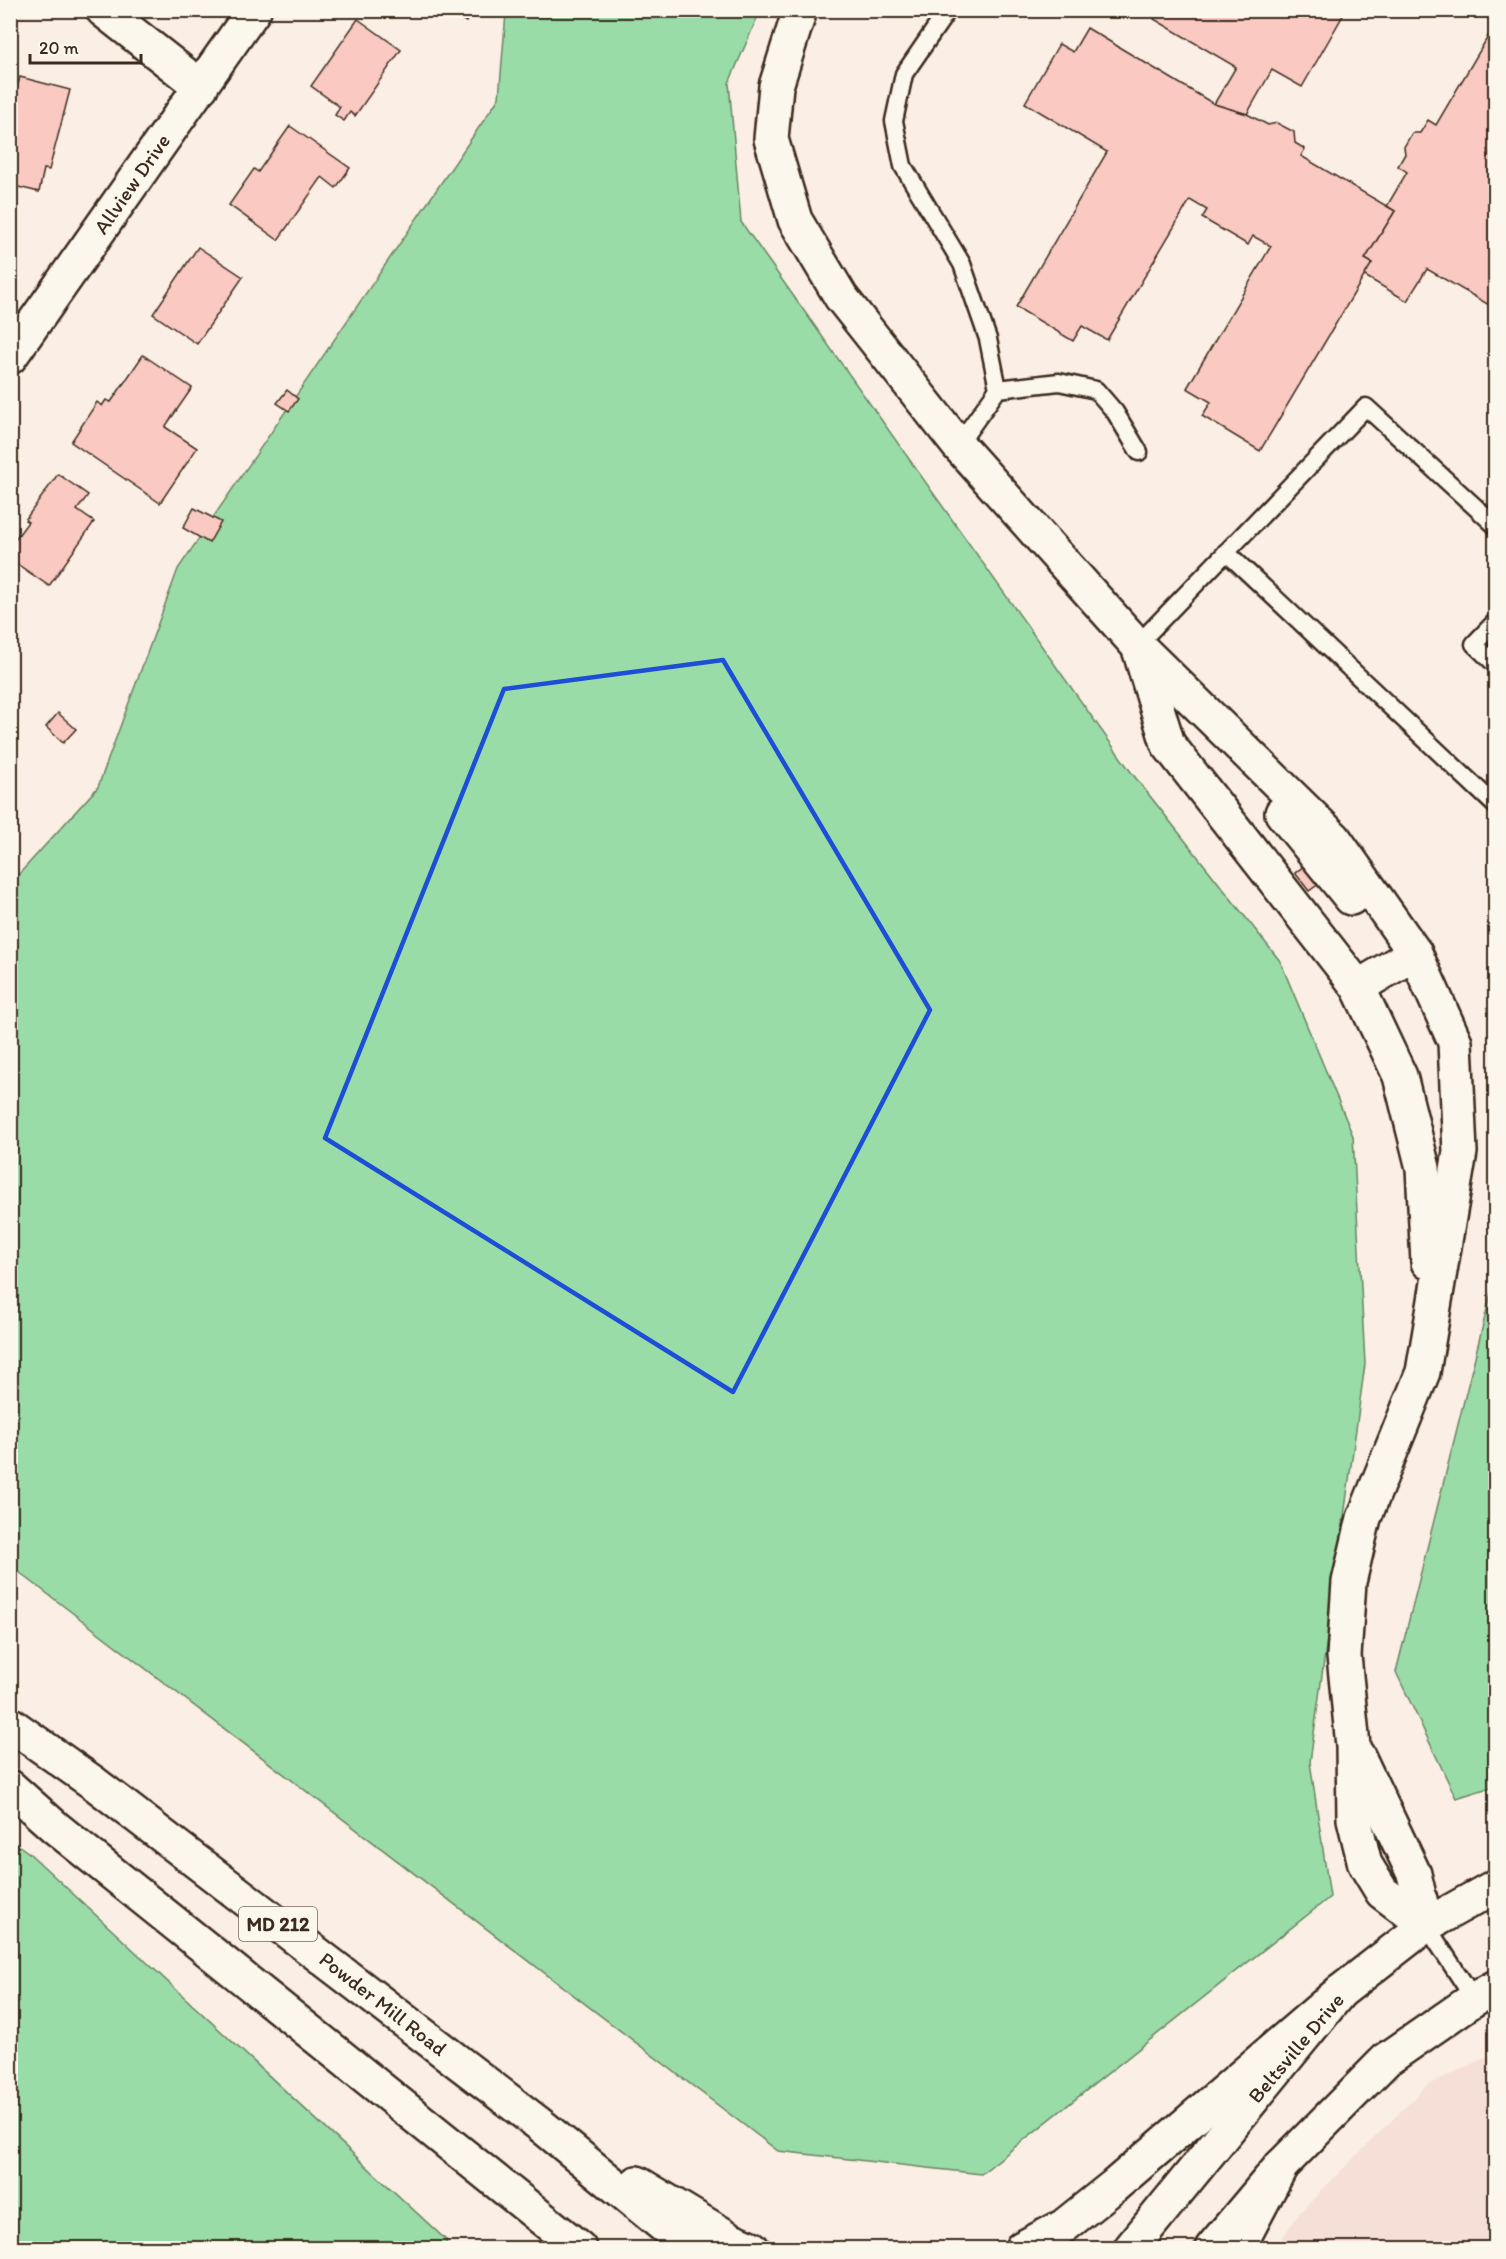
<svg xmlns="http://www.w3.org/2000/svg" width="1506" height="2259" font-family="Itim,sans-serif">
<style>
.built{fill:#f6dfd6}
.green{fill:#9adca7;stroke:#6a8362;stroke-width:1.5}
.building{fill:#f9c9c2;stroke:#3b2a1e;stroke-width:1.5}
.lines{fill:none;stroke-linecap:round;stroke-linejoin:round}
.service-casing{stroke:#3b2a1e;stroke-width:21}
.minor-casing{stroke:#3b2a1e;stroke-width:38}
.tertiary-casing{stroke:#3b2a1e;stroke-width:38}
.primary-casing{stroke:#3b2a1e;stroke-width:38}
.service{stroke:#fbf7ec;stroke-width:16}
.minor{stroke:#fbf7ec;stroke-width:33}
.tertiary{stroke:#fbf7ec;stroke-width:33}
.primary{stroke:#fbf7ec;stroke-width:33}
.marked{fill:none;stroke:#1d4ed8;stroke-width:4.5;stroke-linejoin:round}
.labels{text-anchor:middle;stroke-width:4.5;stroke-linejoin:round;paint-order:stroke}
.shield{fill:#fbf7ec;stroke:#75685c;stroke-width:1.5}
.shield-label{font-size:20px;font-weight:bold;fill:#3b2a1e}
.street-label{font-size:21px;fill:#3b2a1e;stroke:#fbf7ec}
</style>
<rect width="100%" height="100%" fill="#fbeee4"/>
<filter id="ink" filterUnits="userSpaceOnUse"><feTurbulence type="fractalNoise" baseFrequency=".0167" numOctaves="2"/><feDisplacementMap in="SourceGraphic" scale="12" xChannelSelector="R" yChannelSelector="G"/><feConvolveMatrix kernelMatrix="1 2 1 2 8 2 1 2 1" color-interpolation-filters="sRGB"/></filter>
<g filter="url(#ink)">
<polygon class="built" points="1495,2053 1495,2248 1275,2248 1300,2212 1426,2086"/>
<g class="green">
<polygon points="508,11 760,11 729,83 741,222 1131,772 1280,961 1353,1136 1365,1364 1310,1762 1330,1897 981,2174 778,2151 11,1566 10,884 98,787 178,569 499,98 506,13"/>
<polygon points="1495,1277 1495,1786 1456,1798 1396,1672"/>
<polygon points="10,1839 29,1853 447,2241 444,2248 11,2248"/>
</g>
<g class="building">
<polygon points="447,10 473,10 466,22"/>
<polygon points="1159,10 1346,10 1302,87 1272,70 1247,114 1214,104 1236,67 1154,19"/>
<polygon points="358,19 401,50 355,116 350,112 344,121 335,115 340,107 311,86"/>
<polygon points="1496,23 1496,309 1427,269 1407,301 1363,275 1372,263 1365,259 1395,211 1387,206 1407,172 1398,166 1405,154 1404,147 1412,133 1420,133 1428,120 1436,125"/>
<polygon points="1087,28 1214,104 1247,114 1268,125 1277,123 1294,132 1295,143 1305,149 1301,156 1395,211 1365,259 1372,263 1260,451 1202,416 1211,402 1187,388 1271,246 1253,236 1248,245 1202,218 1207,210 1190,200 1107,340 1082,326 1073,341 1016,307 1107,152 1025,103 1059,44 1073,52"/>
<polygon points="20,77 70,90 49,170 44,169 39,192 10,185 10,112"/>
<polygon points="290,126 350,168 336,188 322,177 278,240 229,205 254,169 258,172"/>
<polygon points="198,247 243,277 197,344 153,314"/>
<polygon points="143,355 192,388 165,427 197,448 160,503 71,442 97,402 102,406 106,400 111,402"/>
<polygon points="287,390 298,399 289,411 277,403"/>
<polygon points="58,474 88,495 77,510 94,522 49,586 10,559 10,546 28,522 25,520"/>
<polygon points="194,508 221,522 209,543 183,528"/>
<polygon points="58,713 76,729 63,743 46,727"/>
<polygon points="1313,859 1327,878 1309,891 1295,873"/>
</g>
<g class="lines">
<g class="service-casing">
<g id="service">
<polyline points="948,10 904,74 894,121 903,166 962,264 988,339 998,389 958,445"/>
<polyline points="998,389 1059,382 1096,390 1115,412 1139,452"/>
<polyline points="1226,552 1496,806"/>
<polyline points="1496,621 1474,644 1496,665"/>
<polyline points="1137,645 1366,407 1496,526"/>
<polyline points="1426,1925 1474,1999"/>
</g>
</g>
<g class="minor-casing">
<g id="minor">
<polyline points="103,10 201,87"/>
<polyline points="800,10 776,86 771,139 795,220 841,297 958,445 1137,645 1334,838 1415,953 1455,1042 1460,1152 1423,1372 1364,1518 1349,1582 1344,1656 1353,1746 1354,1819 1365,1864 1382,1892 1426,1925"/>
<polyline points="10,357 254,10"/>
<polyline points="1139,649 1168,744 1358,987 1400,1076 1423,1168 1428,1262"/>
<polyline points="1282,813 1351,898"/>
<polyline points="1358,987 1415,953"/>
<polyline points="1358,1756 1414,1874 1426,1925"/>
</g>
</g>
<g class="tertiary-casing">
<g id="tertiary">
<polyline points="1131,2248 1340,1992 1426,1925 1496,1886"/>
<polyline points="1212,2248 1281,2166 1386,2060 1474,1999 1496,1987"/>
</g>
</g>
<g class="primary-casing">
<g id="primary">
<polyline points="10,1724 95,1784 543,2127 691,2248"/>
<polyline points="10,1787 56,1828 579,2248"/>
<polyline points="637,2183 730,2239 752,2248"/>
<polyline points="1022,2248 1064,2226 1114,2186 1340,1992"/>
<polyline points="1238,2248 1281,2166"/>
</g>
</g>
<use href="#service" class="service"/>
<use href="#minor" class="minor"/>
<use href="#tertiary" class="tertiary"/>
<use href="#primary" class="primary"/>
</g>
</g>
<path class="marked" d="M723,660l207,350 -197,382 -408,-254 179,-449z"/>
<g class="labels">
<rect class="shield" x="239" y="1907" width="78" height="34" rx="4.5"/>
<g class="shield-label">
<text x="278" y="1931">MD 212</text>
</g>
<g class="street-label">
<text transform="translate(132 184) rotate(-55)" y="7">Allview Drive</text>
<text transform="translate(383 2004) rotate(38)" y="7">Powder Mill Road</text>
<text transform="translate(1296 2048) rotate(-50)" y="7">Beltsville Drive</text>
</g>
</g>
<rect width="1506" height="2259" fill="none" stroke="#fbf7ec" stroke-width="36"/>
<rect x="18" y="18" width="1470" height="2223" fill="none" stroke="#3b2a1e" stroke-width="2" filter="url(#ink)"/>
<path d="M30 54v9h111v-9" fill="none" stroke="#3b2a1e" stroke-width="3"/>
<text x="39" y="54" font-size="18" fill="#3b2a1e" stroke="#fbf7ec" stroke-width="4.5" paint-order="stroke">20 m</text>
</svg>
